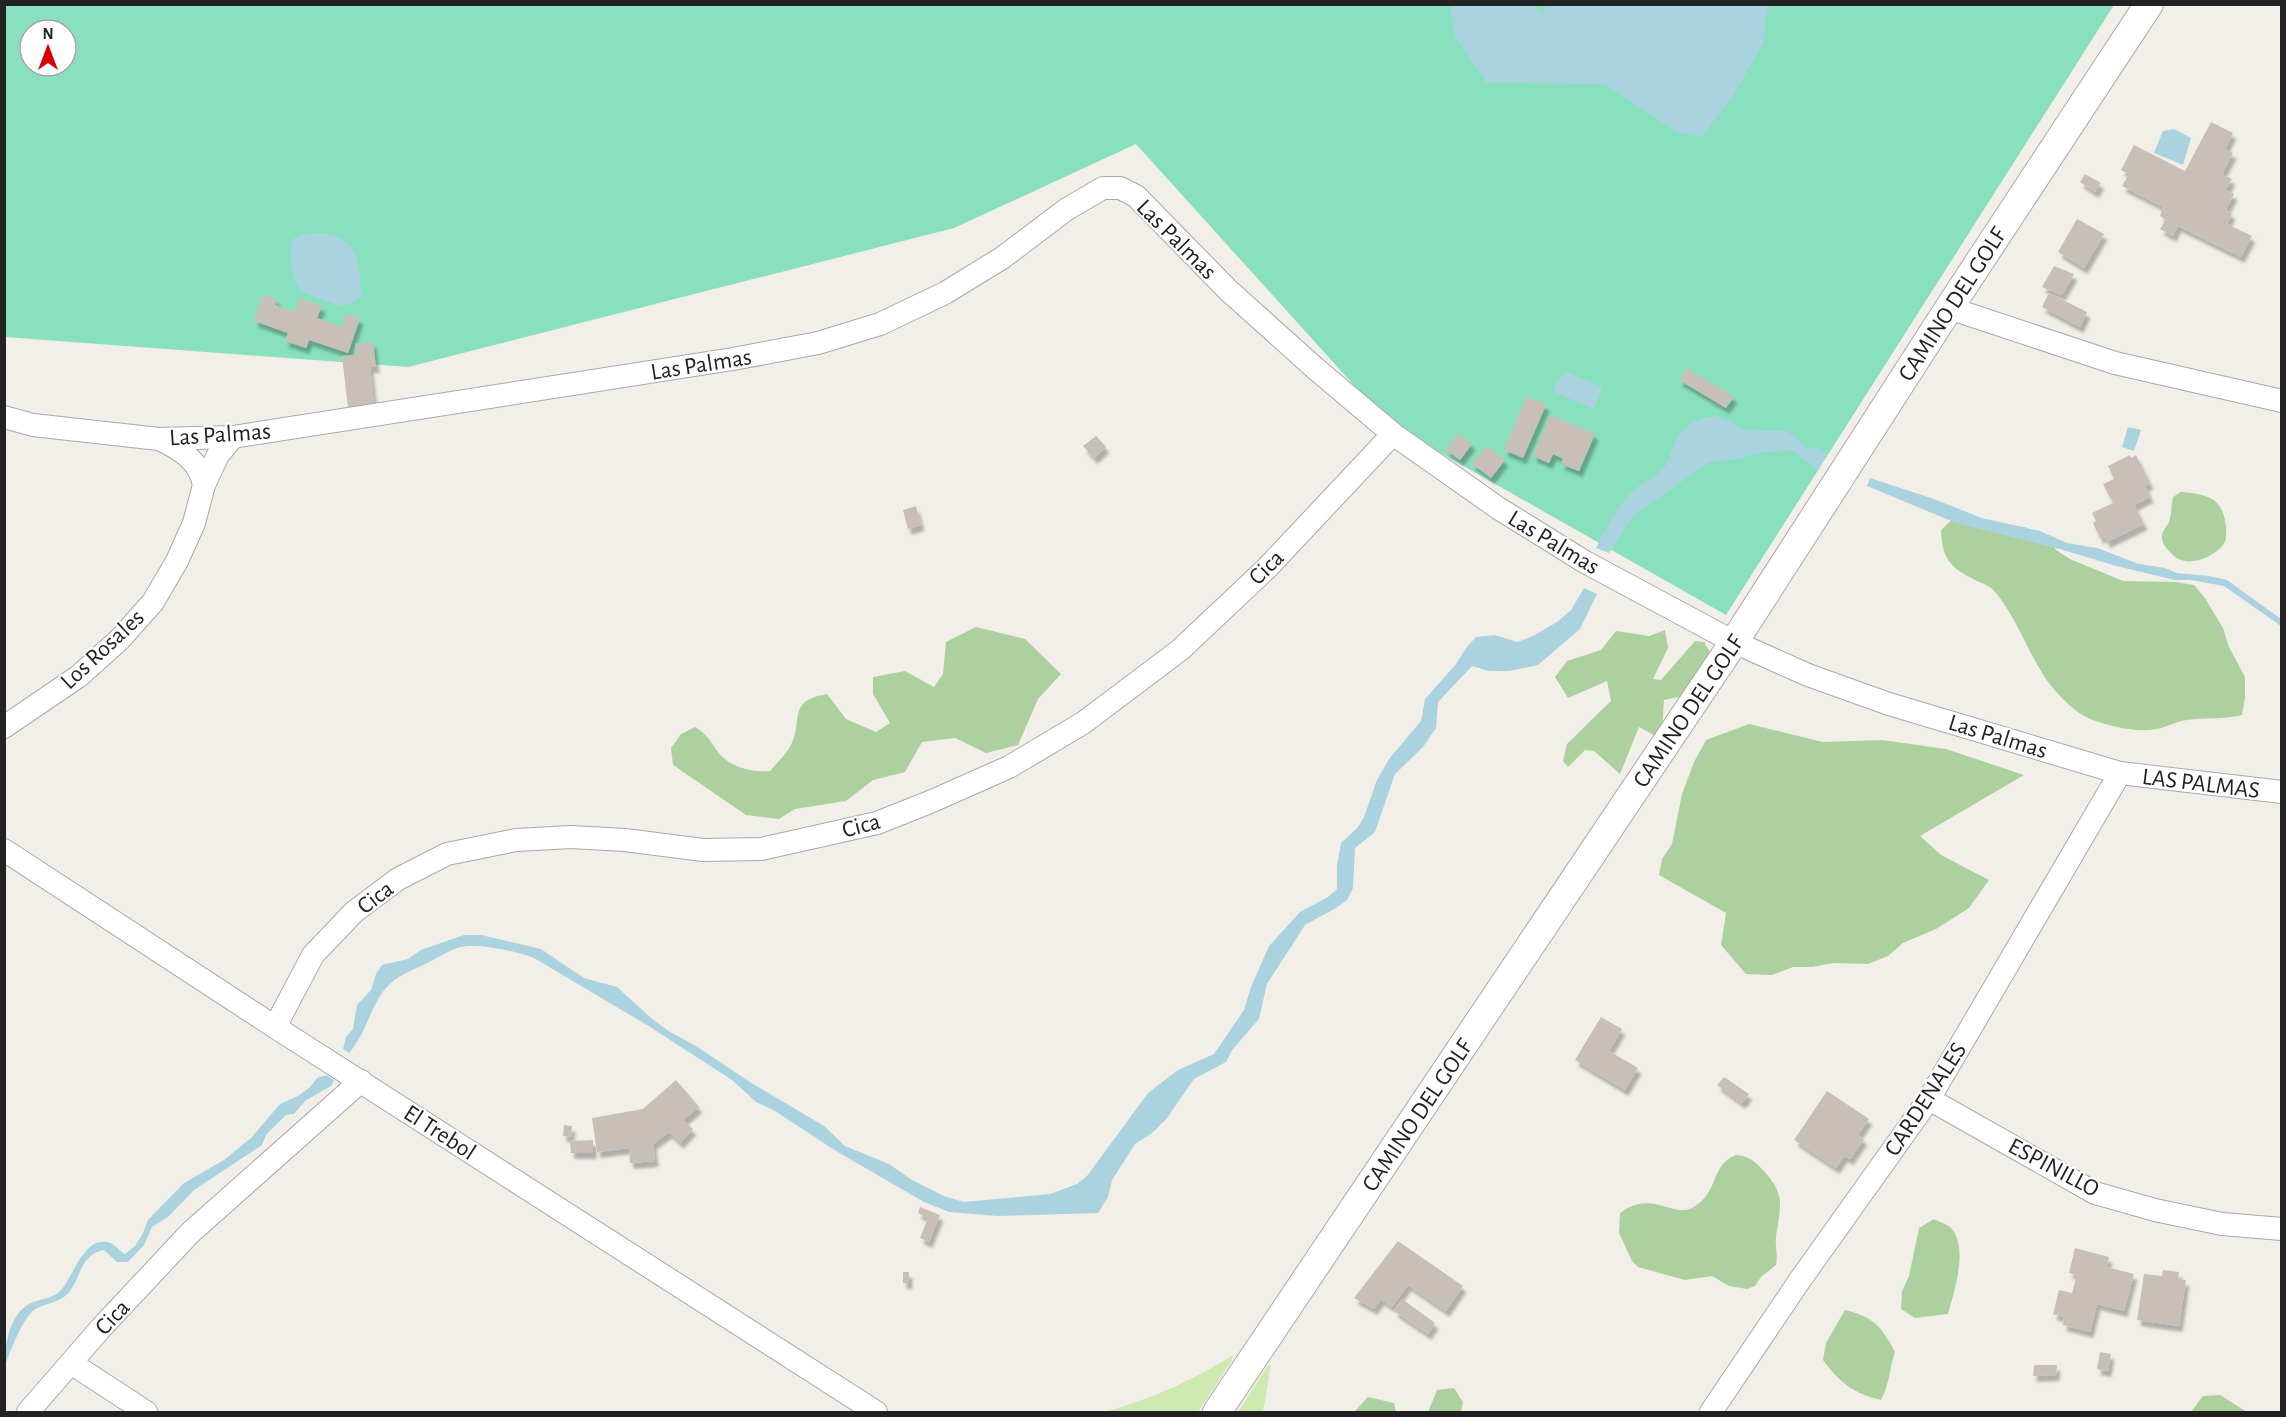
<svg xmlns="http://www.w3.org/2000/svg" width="2286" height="1417" font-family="'Alegreya Sans',sans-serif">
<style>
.grass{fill:#cdebb0}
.forest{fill:#add19e}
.pitch{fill:#88e0be;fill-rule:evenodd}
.water{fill:#aad3df}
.building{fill:#c7bfb8;filter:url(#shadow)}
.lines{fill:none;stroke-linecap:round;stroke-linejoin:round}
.minor-casing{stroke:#a9a9a9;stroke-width:24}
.tertiary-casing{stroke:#a9a9a9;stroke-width:30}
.minor{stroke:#fff;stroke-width:22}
.tertiary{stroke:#fff;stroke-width:28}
.labels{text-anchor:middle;stroke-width:4.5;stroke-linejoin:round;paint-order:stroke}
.street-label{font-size:24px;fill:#222;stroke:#fff}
</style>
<defs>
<filter id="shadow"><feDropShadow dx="3.5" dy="6" stdDeviation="1.5" flood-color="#0004"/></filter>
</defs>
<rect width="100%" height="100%" fill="#f2efe9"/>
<g class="grass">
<path d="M1233,1355l-1,5 -34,52h-94c45,-12 90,-32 129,-57z"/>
<polygon points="1268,1365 1271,1365 1263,1412 1238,1412"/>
</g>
<g class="forest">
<path d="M2181,492c27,2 42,6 45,35 0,7 1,13 -3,18 -10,13 -36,23 -49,11 -6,-6 -12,-11 -12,-19 0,-6 3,-8 6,-13 4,-7 3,-19 5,-27z"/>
<path d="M1954,518l70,9 21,9 11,14 14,9 53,22 52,1 19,3 11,13 18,30 6,19 16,30v20l-3,18c-19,5 -36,2 -55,5 -10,1 -20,7 -30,9 -20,4 -52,-3 -71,-12 -14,-7 -34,-28 -42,-41 -17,-27 -28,-58 -48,-83 -5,-6 -11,-9 -19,-12 -26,-13 -35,-21 -36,-51z"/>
<path d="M976,627l49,12 36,35 -23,25 -20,46 -32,8 -31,-15 -33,4 -17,30 -32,8 -27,21 -51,8 -16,10 -33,-4 -73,-50 -2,-17 10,-14 14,-7c17,10 17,21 30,32 12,10 30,13 45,12 7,-8 16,-17 21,-26 13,-25 -5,-44 36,-51l19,25 30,13 14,-9 -17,-29v-17l32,-6 29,16 9,-13 3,-32z"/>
<polygon points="1665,630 1668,648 1653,679 1661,680 1695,641 1704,642 1712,656 1697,693 1664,700 1662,732 1654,735 1639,727 1620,774 1594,751 1585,750 1568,767 1563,761 1567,744 1611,701 1607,681 1568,698 1555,677 1567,661 1601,650 1616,631 1649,636"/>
<polygon points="1749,724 1823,742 1882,740 1946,749 2024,775 1920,836 1941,855 1989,880 1969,908 1936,929 1903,943 1888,956 1868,964 1834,963 1812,967 1793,967 1772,975 1746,974 1721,945 1726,913 1659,875 1662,859 1672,844 1682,794 1694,762 1706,740"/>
<path d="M1736,1155c11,1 16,4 24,12 26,26 21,37 16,70 -1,9 2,19 0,28l-15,12 -6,9 -8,3 -18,-3 -17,-10 -27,4 -47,-13 -6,-6 -13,-28 1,-20c31,-24 53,5 72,-5 28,-15 17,-42 44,-53z"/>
<path d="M1934,1219c5,3 13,5 17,9 18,19 3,64 -3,86l-33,4 -14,-9 1,-18 7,-15 10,-48z"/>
<path d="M1845,1310c29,7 37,17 50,42 -6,18 -5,31 -14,48 -27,-6 -42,-18 -58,-40l3,-17z"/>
<polygon points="1454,1388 1463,1402 1461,1412 1428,1412 1437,1390"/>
<polygon points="2220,1395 2247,1412 2191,1412 2203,1396"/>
<polygon points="1368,1397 1394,1403 1396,1412 1354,1412"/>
</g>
<path class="pitch" d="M4,5h2110l-388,610 -338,-192 -252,-279 -182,84 -546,139 -403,-30zM30,30h36v36h-36z"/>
<g class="water">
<polygon points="1546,5 1546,4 1768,5 1763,43 1733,96 1701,137 1679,133 1605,84 1487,83 1455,36 1450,5 1536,5 1543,16"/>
<polygon points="2174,129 2191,138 2183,165 2154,153 2163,131"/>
<path d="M323,233c39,8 34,29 39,62 -5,5 -14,11 -21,10 -6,0 -36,-11 -40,-15 -9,-7 -16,-45 -6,-52 8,-6 20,-4 28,-5z"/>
<polygon points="1569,373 1602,387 1594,409 1555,392 1556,379"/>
<path d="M1719,416l25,14 43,1 22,18 8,-2 10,8 -9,16 -24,-20 -31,1 -24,7 -30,3 -76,54 -24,37 -13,-5c11,-23 22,-44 42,-61 8,-7 20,-11 26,-19 5,-7 6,-14 9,-21 7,-21 25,-30 46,-31z"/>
<polygon points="2128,427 2141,430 2134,451 2122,447"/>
<polygon points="1870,478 1931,498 1982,518 2040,531 2067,543 2097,548 2139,564 2165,568 2177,573 2208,576 2227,580 2281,619 2281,626 2224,586 2191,580 2175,580 2116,566 2060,549 1956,523 1867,486"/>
<path d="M1584,588l13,6 -17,35 -42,36 -29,6h-20l-17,-5 -34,36 -2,26 -13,19 -28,27 -20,58 -20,16 -2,40 -6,12 -11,8 -31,17 -38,59 -8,35 -27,31 -6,12 -32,17 -27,39 -15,15 -17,11 -23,36 -4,17 -10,16 -100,3 -49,-4 -25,-10 -88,-51 -61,-40 -19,-9 -24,-22 -85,-55 -113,-67c-18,-7 -59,-16 -77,-10 -13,5 -25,13 -38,19 -14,6 -27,12 -37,26 -13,19 -17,42 -33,60l-6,-4 3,-12 7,-8 4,-24 14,-15 5,-16 6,-9 26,-6 13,-9 43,-15h17l60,14 43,29 33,9 34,31 19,14 26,14 57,38 71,42 21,20 44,18 23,16 32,16 20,6 86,-8 27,-10 10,-8 61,-83 30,-23 36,-16 30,-44 7,-23 18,-41 31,-34 28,-15 9,-8v-24l4,-22 17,-16 6,-10 13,-37 12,-21 32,-38 4,-22 31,-35 10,-16 10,-11 19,-2 22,7 16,-6 24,-14 14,-12z"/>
<path d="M326,1075l8,5 -3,6 -26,15 -11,13 -8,1 -20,20 -4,10 -68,45 -26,27 -16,10 -8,18 -16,17h-11l-13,-12c-27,5 -22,33 -40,47 -8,6 -21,7 -30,13 -11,8 -25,43 -29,57 -1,-20 4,-52 24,-63 9,-5 23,-5 30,-12 14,-12 24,-58 51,-49 5,2 10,8 15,11l10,-8 8,-13 5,-13 36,-37 40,-23 27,-22 29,-34 18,-8 12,-9 7,-9z"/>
</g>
<g class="building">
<polygon points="2211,122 2233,133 2225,149 2233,153 2222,174 2232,179 2226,190 2234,194 2226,210 2232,213 2227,224 2252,236 2241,257 2178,226 2173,236 2160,229 2166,220 2160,216 2163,207 2122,186 2129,174 2121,170 2134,145 2185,171"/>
<polygon points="2085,174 2101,183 2095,192 2080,182"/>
<polygon points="2077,219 2104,234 2084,268 2058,252"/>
<polygon points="2054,266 2074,274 2062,295 2042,287"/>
<polygon points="2049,293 2087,312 2080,327 2042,307"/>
<polygon points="263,295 277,299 275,305 295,312 300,298 322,306 317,318 342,327 346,314 360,318 348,353 309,340 306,348 285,341 288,333 254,321"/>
<polygon points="373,342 376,367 370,367 375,413 349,416 342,356 356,355 355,344"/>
<polygon points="1687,368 1734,397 1726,408 1679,380"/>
<polygon points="1527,396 1546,405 1523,458 1504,450"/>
<polygon points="1550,415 1595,434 1579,471 1561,464 1563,459 1553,454 1549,463 1533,456"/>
<polygon points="1458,433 1472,444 1460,460 1446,450"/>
<polygon points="1096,436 1106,447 1094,458 1083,446"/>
<polygon points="1487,446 1505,460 1491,478 1472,464"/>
<polygon points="2130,455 2131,458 2136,455 2150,483 2145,486 2150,497 2134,505 2144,524 2107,542 2104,536 2100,538 2093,523 2096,521 2092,513 2113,503 2103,484 2114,479 2108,466"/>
<polygon points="916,506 921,525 908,529 903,510"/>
<polygon points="1601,1017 1622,1029 1609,1051 1638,1068 1625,1090 1575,1060"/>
<polygon points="1724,1077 1749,1094 1742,1103 1717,1085"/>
<polygon points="676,1080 699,1107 683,1120 693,1129 680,1143 669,1132 653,1144 655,1161 630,1163 629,1148 597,1152 592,1118 643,1109"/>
<polygon points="1827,1091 1869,1119 1858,1135 1864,1139 1850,1159 1844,1156 1836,1168 1794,1140"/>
<polygon points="564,1125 572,1126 571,1137 563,1136"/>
<polygon points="593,1140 593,1153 571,1153 570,1141"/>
<polygon points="920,1207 940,1215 929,1242 920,1238 928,1218 918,1213"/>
<polygon points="1398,1241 1463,1286 1446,1311 1408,1285 1392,1307 1381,1299 1374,1309 1354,1298"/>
<polygon points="2075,1248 2109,1257 2107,1267 2134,1274 2124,1311 2097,1304 2090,1332 2063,1325 2064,1317 2053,1314 2059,1290 2072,1293 2077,1275 2069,1273"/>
<polygon points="2163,1270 2179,1272 2178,1279 2186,1280 2179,1326 2137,1320 2144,1274 2162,1276"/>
<rect x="903" y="1272" width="6" height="11"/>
<polygon points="1402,1299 1435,1323 1428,1334 1394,1311"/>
<polygon points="2100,1352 2111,1354 2108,1371 2097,1369"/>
<polygon points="2034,1365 2057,1365 2056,1375 2033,1376"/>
</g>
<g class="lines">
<g class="minor-casing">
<g id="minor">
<polyline points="1949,308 2115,363 2282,401"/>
<polyline points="4,417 33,425 159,439 233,437 733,359 818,343 880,324 945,293 1002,258 1067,209 1103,188 1120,188 1136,196 1228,290 1316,369 1393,434 1498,508 1585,562 1734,642 1808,675 1889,704 2120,773 2282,792"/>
<path d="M159,439c20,9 41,22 45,46"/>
<polyline points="4,727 79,676 120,639 153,602 177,561 194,523 204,485 218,455 233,437"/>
<polyline points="4,850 275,1027 876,1412"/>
<polyline points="275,1027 313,955 354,912 398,879 447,854 516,840 571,837 625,840 703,850 761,849 877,823 930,802 1009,767 1083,723 1180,650 1267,568 1393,434"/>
<polyline points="1929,1099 2095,1193 2155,1210 2222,1224 2282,1229"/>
<polyline points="71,1363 146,1412"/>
<polyline points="28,1412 101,1328 190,1233 361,1081"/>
<polyline points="1711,1412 1800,1280 1929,1099 2120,773"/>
</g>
</g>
<g class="tertiary-casing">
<polyline id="tertiary" points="1217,1412 1734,642 1949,308 2149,4"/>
</g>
<use href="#minor" class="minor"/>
<use href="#tertiary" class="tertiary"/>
</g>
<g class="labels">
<g class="street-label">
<text transform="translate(1177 239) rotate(45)" y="8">Las Palmas</text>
<text transform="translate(1952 304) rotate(-57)" y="8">CAMINO DEL GOLF</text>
<text transform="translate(701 364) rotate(-9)" y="8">Las Palmas</text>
<text transform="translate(220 434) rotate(-4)" y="8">Las Palmas</text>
<text transform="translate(1554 542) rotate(31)" y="8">Las Palmas</text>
<text transform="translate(1266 567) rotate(-45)" y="8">Cica</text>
<text transform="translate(102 649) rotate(-43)" y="8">Los Rosales</text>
<text transform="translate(1688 711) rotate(-56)" y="8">CAMINO DEL GOLF</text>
<text transform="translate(1998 736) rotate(17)" y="8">Las Palmas</text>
<text transform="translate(2201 783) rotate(7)" y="8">LAS PALMAS</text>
<text transform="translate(861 825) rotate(-15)" y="8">Cica</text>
<text transform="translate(375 897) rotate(-37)" y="8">Cica</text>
<text transform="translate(1925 1099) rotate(-57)" y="8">CARDENALES</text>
<text transform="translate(1417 1115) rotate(-56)" y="8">CAMINO DEL GOLF</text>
<text transform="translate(440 1132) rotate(33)" y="8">El Trebol</text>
<text transform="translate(2054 1167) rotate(28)" y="8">ESPINILLO</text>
<text transform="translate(112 1317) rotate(-47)" y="8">Cica</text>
</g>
</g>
<rect width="2286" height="1417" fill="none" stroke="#222222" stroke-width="12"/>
<g transform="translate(48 48)"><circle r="28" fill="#ffffff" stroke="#a7a7a7" stroke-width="1.5"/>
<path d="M0-4.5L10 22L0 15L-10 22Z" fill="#d40000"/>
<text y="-9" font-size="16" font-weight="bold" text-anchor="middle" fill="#222222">N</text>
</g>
</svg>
